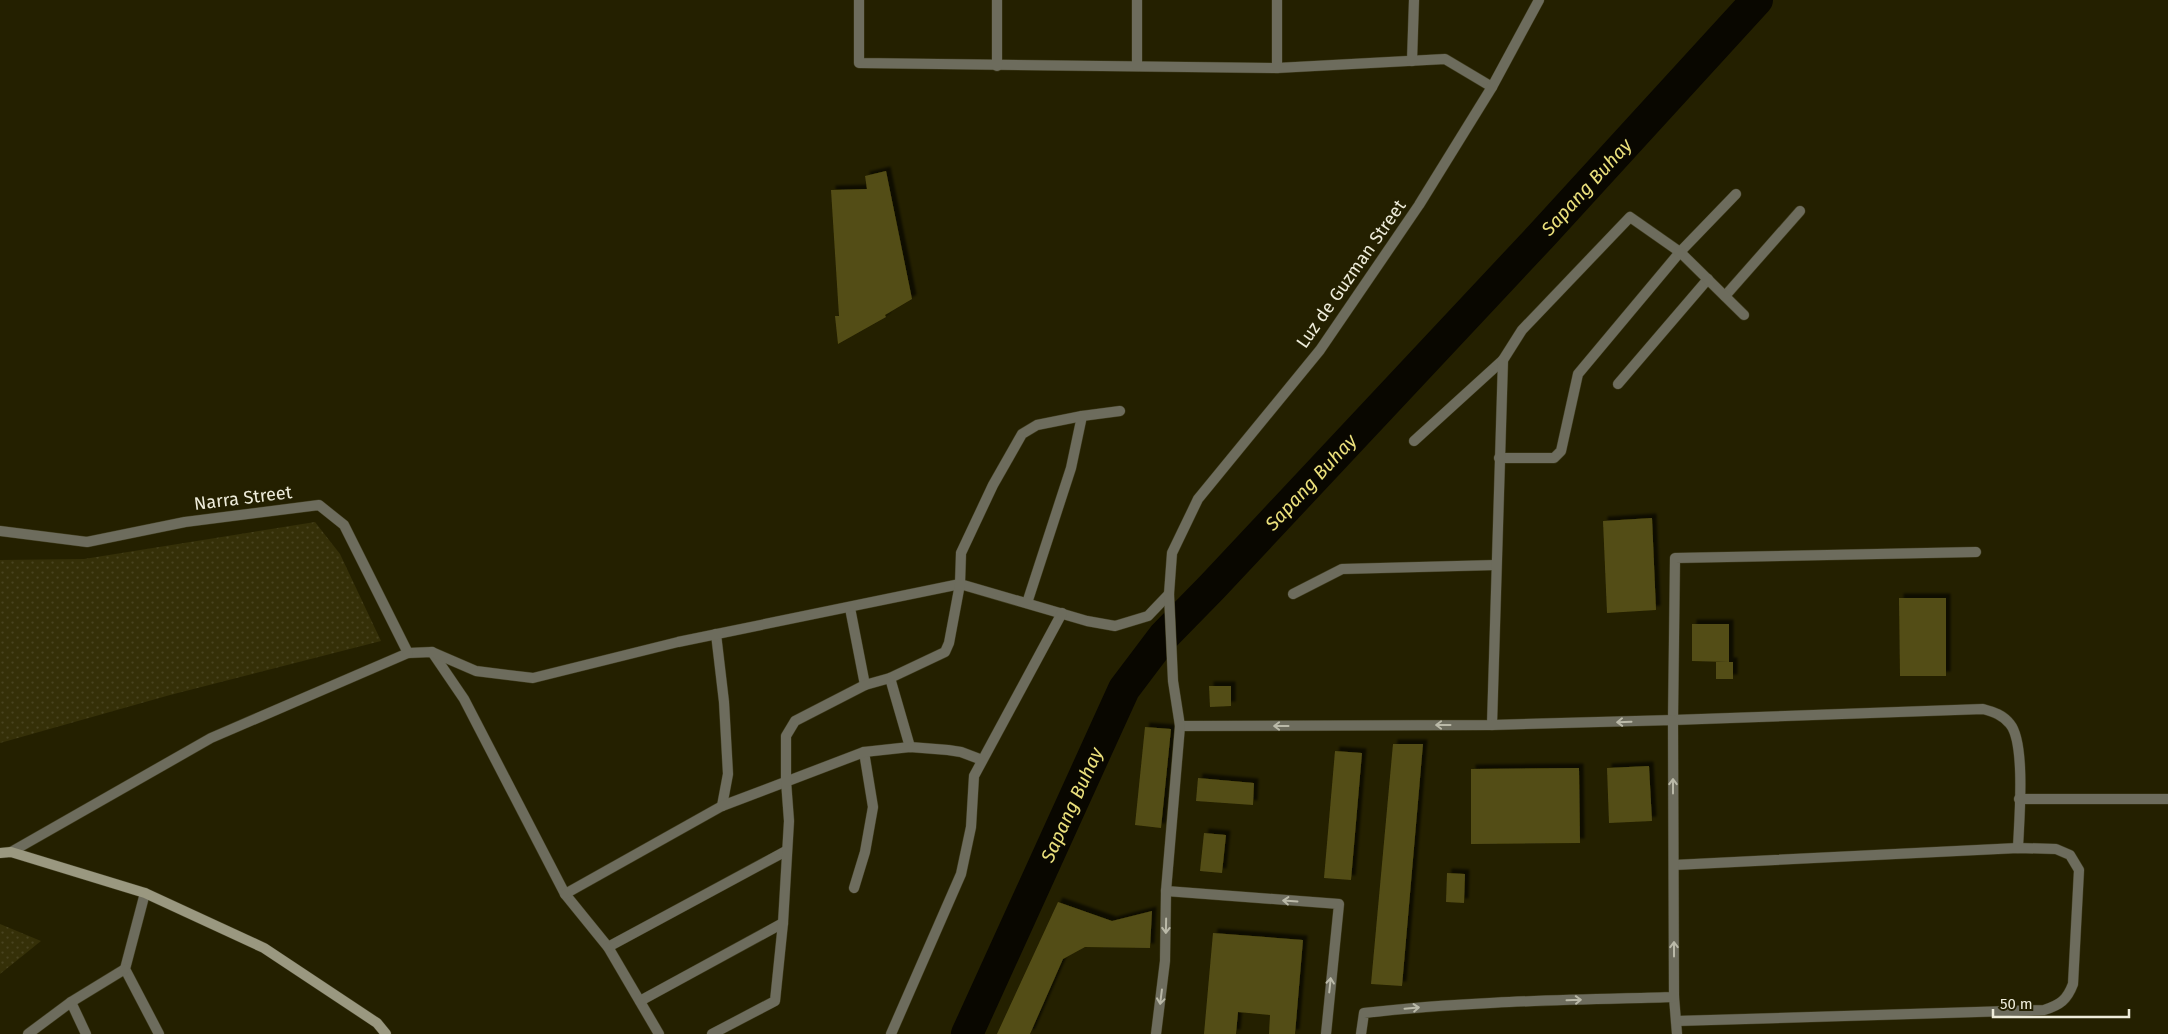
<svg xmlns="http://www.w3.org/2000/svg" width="2168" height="1034" font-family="'Fira Sans',sans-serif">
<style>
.grass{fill:url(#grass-dots)}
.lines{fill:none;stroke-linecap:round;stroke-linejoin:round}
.river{stroke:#090700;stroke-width:32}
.building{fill:#534d16;filter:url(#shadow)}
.minor-casing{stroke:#403d1f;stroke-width:11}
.tertiary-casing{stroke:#403d1f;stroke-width:11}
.secondary-casing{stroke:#403d1f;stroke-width:11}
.minor{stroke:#6d6c5d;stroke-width:10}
.tertiary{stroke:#6d6c5d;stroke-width:10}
.secondary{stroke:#9a9880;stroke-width:10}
.oneway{stroke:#bab9a8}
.labels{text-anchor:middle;stroke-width:4;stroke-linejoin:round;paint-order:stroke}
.street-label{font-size:18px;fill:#eeecda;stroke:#242000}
.water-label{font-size:19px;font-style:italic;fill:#ece17c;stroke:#242000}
</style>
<defs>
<pattern id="grass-dots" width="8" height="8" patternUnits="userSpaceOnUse" patternTransform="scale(1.25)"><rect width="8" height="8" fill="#353008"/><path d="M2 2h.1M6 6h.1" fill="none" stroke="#494420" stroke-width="1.8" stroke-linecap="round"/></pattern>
<filter id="shadow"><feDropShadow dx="4.5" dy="-4.5" stdDeviation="1" flood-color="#0009"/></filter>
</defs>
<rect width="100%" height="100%" fill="#242000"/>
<g class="grass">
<polygon points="315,522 340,554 381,641 170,695 0,743 0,560 84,559"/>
<polygon points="0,924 41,941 0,974"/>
</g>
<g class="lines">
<path class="river" id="s1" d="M967,1034l157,-345 40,-53 48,-49 330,-352 215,-235"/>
</g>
<g class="building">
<polygon points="886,171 912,299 885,315 886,317 838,344 835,316 839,316 831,190 867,189 865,176"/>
<polygon points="1652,518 1656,610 1607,613 1603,521"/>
<polygon points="1899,598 1946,598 1946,676 1900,676"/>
<polygon points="1692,624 1729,624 1729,662 1692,661"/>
<rect x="1716" y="662" width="17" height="17"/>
<polygon points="1209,686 1231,686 1231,706 1210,707"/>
<polygon points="1145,727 1171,729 1161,828 1135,825"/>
<polygon points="1393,744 1423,744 1402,986 1371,984"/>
<polygon points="1335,751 1362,753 1351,880 1324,878"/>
<polygon points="1649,766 1652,821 1609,823 1607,768"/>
<polygon points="1579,768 1580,843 1471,844 1471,769"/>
<polygon points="1198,778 1254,783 1253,805 1196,801"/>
<polygon points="1204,833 1226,835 1222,873 1200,871"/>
<polygon points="1447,873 1465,874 1464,903 1446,902"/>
<polygon points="1058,902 1112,921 1152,911 1150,948 1085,947 1063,959 1030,1034 997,1034"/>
<polygon points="1213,933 1303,940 1295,1034 1269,1034 1270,1015 1238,1012 1236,1034 1204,1034"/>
</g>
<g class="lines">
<g class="minor-casing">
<g id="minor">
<polyline points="859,0 859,63 1277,68 1445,59 1492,87"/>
<polyline points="1412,61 1414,0"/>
<polyline points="997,66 997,0"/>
<polyline points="1137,66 1137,0"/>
<polyline points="1277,68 1277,0"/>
<polyline points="1725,296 1800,211"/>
<polyline points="1618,384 1708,279"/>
<polyline points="1414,441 1503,360"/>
<polyline points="1499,458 1554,458 1561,451 1578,374 1680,252 1736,194"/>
<path d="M1976,552l-301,6 -2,162 310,-11c11,3 20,6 27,15 16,19 9,98 8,124"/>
<polyline points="1293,594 1342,569 1496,565"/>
<polyline points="1027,603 1071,468 1082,416"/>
<polyline points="850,608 865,685"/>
<polyline points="716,634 724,702 728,774 722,806"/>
<polyline points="432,652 464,699 565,894 608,947 659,1034"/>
<polyline points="890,678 910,747"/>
<polyline points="1492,725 1503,360 1522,330 1630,217 1680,252 1744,315"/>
<polyline points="2019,799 2168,799"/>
<polyline points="11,852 211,738 408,653 432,652 476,671 533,678 678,642 960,584 1087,621 1115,626 1148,616 1169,594"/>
<path d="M1674,865l344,-17 38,1 14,6 9,15 -6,114c-6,16 -13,21 -29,26l-368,11"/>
<polyline points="854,888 865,852 873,807 864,752"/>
<polyline points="145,893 125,969 159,1034"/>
<polyline points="565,894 722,806 864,752 910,747 948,750 961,752 982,760"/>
<polyline points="608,947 786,851"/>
<polyline points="1674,997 1677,1034"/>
<polyline points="640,1001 783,923"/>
<polyline points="71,1002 86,1034"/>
<polyline points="28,1034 71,1002 125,969"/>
<polyline points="712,1034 775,1001 783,923 789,821 786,781 786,736 795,721 865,685 890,678 945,652 949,643 960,584 961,553 993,485 1022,434 1037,425 1082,416 1120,411"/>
<polyline points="891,1034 961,874 971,827 974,776 1062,613"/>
</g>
</g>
<g class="tertiary-casing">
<g id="tertiary">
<polyline points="0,531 87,542 185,522 319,505 344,525 408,653"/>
<path d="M1180,726l312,-1 181,-5 1,277c-104,3 -208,4 -310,16l-3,21"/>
<polyline points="1166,891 1339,904 1326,1034"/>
<polyline points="1156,1034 1165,961 1166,891 1180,726 1173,681 1169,594 1172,553 1198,499 1320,350 1419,205 1492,87 1539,0"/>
</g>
</g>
<g class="secondary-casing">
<polyline id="secondary" points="0,853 11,852 145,893 264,948 377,1023 386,1034"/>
</g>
<use href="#minor" class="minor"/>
<use href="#tertiary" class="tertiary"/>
<use href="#secondary" class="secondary"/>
</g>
<defs><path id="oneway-shaft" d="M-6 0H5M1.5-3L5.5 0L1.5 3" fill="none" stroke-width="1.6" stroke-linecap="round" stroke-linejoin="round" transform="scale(1.25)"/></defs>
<g class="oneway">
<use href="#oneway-shaft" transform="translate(1624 722) rotate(178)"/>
<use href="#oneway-shaft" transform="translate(1443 725) rotate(180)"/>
<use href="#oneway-shaft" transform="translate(1281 726) rotate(180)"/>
<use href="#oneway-shaft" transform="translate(1673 786) rotate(-90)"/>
<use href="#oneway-shaft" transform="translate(1290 901) rotate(-176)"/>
<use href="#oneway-shaft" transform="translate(1166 926) rotate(91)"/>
<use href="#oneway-shaft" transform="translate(1674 949) rotate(-90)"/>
<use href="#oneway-shaft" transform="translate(1330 985) rotate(-84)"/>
<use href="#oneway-shaft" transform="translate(1161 997) rotate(97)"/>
<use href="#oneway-shaft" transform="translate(1574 1000) rotate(-2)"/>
<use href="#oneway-shaft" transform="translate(1412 1008) rotate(-5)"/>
</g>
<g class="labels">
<g class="street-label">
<text transform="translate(1351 274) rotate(-55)" y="6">Luz de Guzman Street</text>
<text transform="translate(243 498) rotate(-7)" y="6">Narra Street</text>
</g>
<g class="water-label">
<text dy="7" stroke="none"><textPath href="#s1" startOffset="1062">Sapang Buhay</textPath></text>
<text dy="7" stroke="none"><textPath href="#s1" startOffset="658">Sapang Buhay</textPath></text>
<text dy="7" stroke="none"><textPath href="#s1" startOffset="252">Sapang Buhay</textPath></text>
</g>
</g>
<path d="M1993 1009v8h136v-8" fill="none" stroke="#eeecda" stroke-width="2.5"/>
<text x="2000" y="1009" font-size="15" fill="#eeecda" stroke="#242000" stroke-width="4" paint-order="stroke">50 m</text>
</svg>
